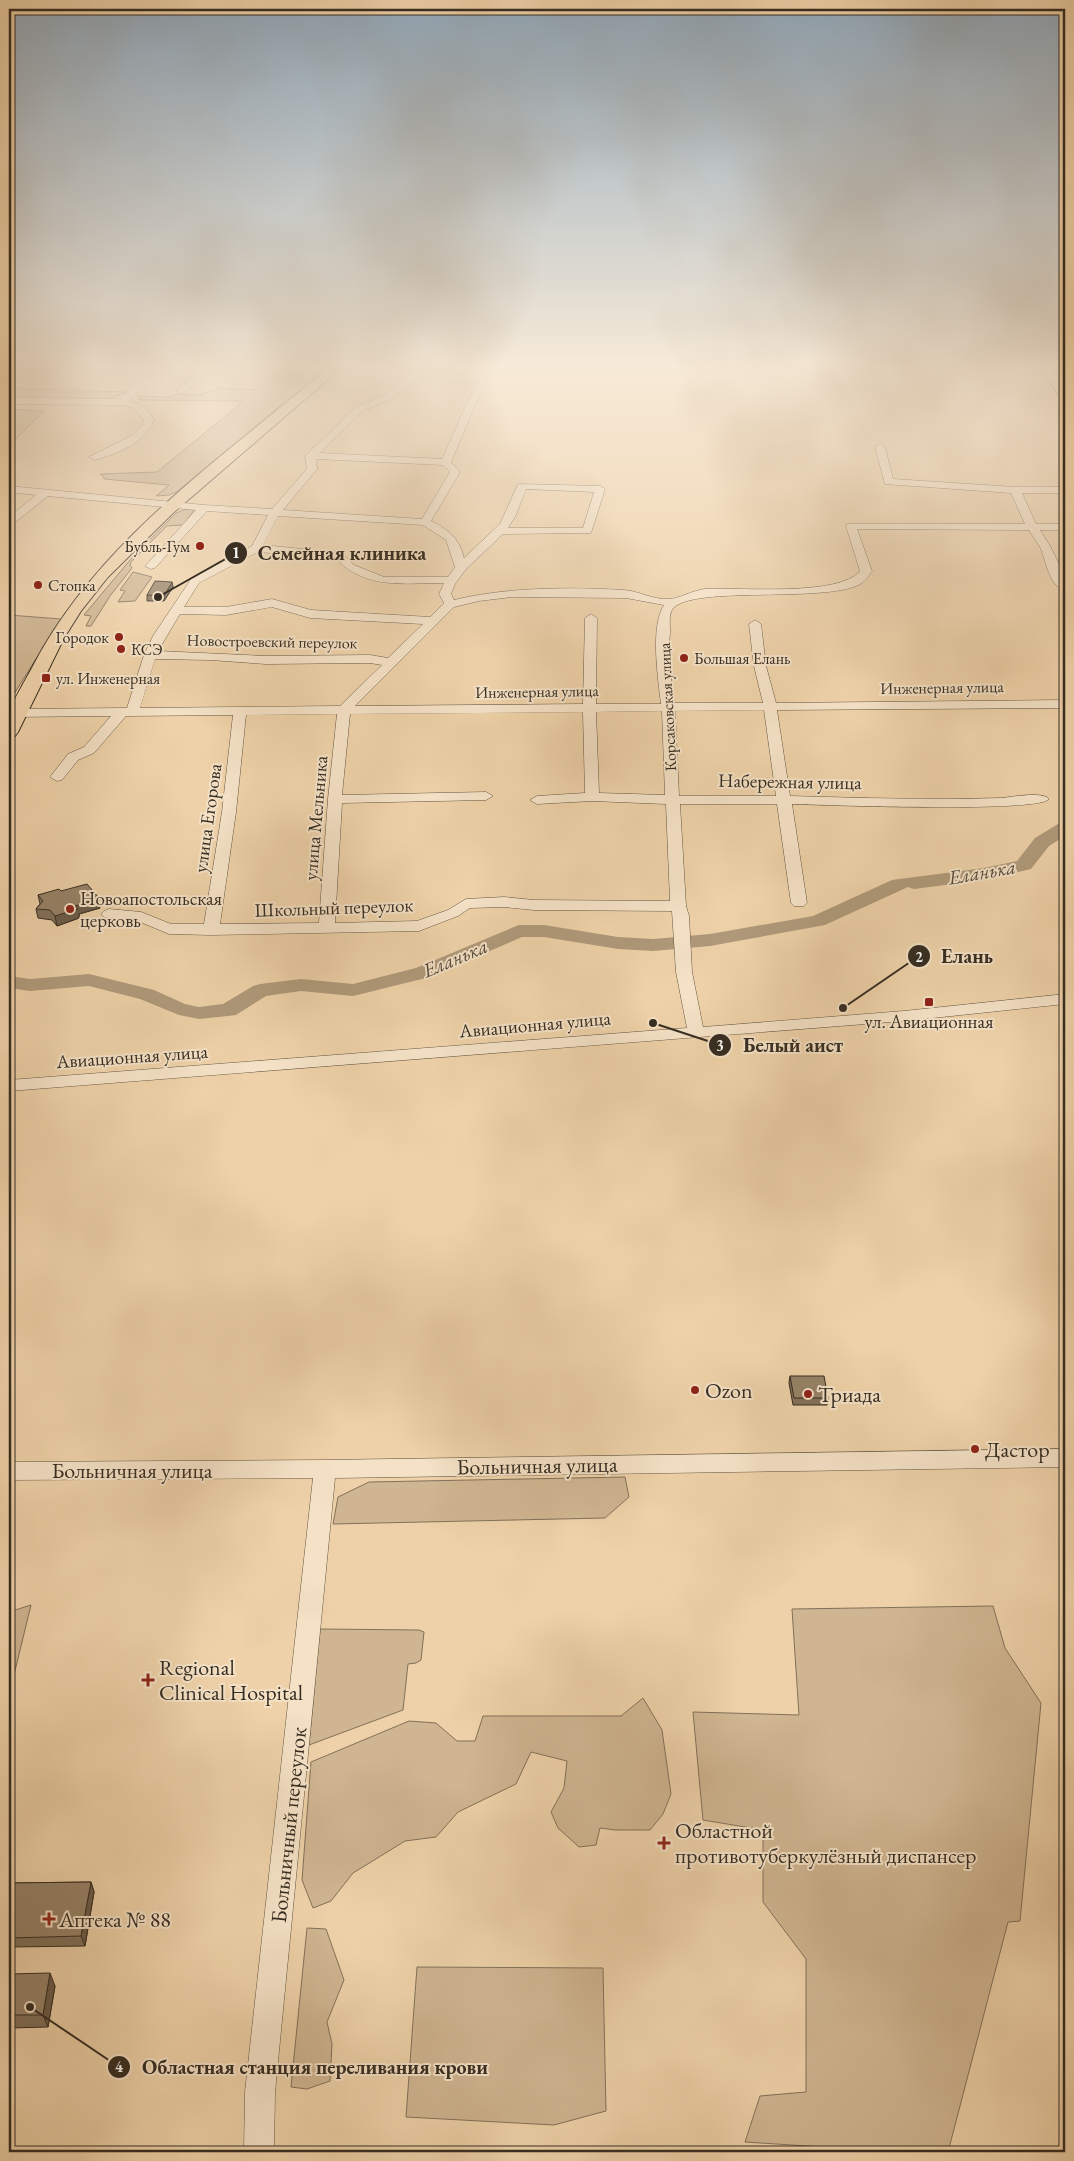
<svg xmlns="http://www.w3.org/2000/svg" width="1074" height="2161" font-family="'EB Garamond',serif">
<style>
.green{fill:#cfb591;stroke:#82715a}
.lines{fill:none;stroke-linecap:round;stroke-linejoin:round}
.stream{stroke:#7f6e57;stroke-width:2}
.river{fill:#af997a;fill-rule:evenodd}
.minor-casing{stroke:#645644;stroke-width:1}
.major-casing{stroke:#362d22;stroke-width:2}
.minor{fill:#f4e1c6;fill-rule:evenodd}
.major{fill:#eed1a8;fill-rule:evenodd}
.wall{fill:#817059;stroke:#362d22}
.shaded-wall{fill:#695b49;stroke:#362d22}
.building{fill:#968268;stroke:#362d22}
.poi-dot{fill:#8f2418;stroke:#f4e1c6;stroke-width:2}
.labels{text-anchor:middle;stroke-width:4;stroke-linejoin:round;paint-order:stroke}
.far-poi-label{font-size:16px;fill:#362d22;stroke:#f4e1c6;text-anchor:start}
.far-street-label{font-size:16px;fill:#362d22;stroke:#f4e1c6}
.street-label{font-size:19px;fill:#362d22;stroke:#f4e1c6}
.poi-label{font-size:19px;fill:#362d22;stroke:#f4e1c6;text-anchor:start}
.water-label{font-size:20px;font-style:italic;fill:#544838;stroke:#f4e1c6}
.near-poi-label{font-size:22px;fill:#362d22;stroke:#f4e1c6;text-anchor:start}
.near-street-label{font-size:22px;fill:#362d22;stroke:#f4e1c6}
.leader{fill:none;stroke:#362d22;stroke-width:2}
.callout-dot{fill:#362d22;stroke:#f4e1c6;stroke-width:2}
.mark-label{font-size:15px;text-anchor:middle;font-weight:bold;fill:#fff}
.callout-label{font-size:20px;text-anchor:middle;font-weight:bold;fill:#362d22;stroke:#f4e1c6;stroke-width:4;stroke-linejoin:round;paint-order:stroke}
</style>
<rect width="100%" height="100%" fill="#eed1a8"/>
<filter id="stains"><feTurbulence type="fractalNoise" baseFrequency=".004" numOctaves="4"/><feColorMatrix values="0 0 0 0 .2 0 0 0 0 .09 0 0 0 0 .02 0 0 0 .5 -.17"/></filter>
<radialGradient id="worn" r=".72"><stop offset=".6" stop-color="#630" stop-opacity="0"/><stop offset="1" stop-color="#630" stop-opacity=".3"/></radialGradient>
<g class="green">
<polygon points="286,363 326,363 307,386 291,396 201,474 176,492 169,495 156,496 169,485 104,479 104,477 100,474 157,472 244,401 140,400 138,396 171,397 177,394 200,395 218,388 256,390"/>
<polygon points="9,388 126,392 107,400 9,400"/>
<polygon points="9,409 44,411 9,446"/>
<polygon points="186,509 194,510 183,525 167,526 131,562 130,565 132,568 110,596 91,626 86,626 91,616 84,615 130,560 176,513"/>
<polygon points="133,572 152,577 135,601 118,602 125,591 120,590"/>
<polygon points="9,615 61,619 9,702"/>
<polygon points="625,1477 629,1497 605,1518 333,1524 338,1497 369,1482"/>
<polygon points="31,1605 12,1683 9,1683 9,1612"/>
<polygon points="993,1606 1005,1648 1041,1703 1020,1921 1008,1922 948,2152 900,2152 745,2142 760,2096 806,2092 806,1959 763,1902 763,1830 703,1820 693,1712 799,1715 792,1609"/>
<polygon points="320,1629 419,1630 424,1632 421,1660 416,1663 408,1664 403,1710 309,1745"/>
<polygon points="643,1698 662,1730 671,1794 663,1814 650,1830 615,1830 600,1828 596,1845 579,1847 558,1828 551,1812 564,1788 567,1761 531,1752 516,1784 458,1812 436,1837 405,1841 353,1873 331,1901 313,1908 302,1880 311,1762 409,1721 436,1723 457,1741 475,1741 483,1716 621,1716"/>
<polygon points="307,1928 326,1929 344,1980 327,2022 332,2044 330,2081 307,2089 291,2087"/>
<polygon points="417,1967 603,1968 606,2111 554,2125 406,2117"/>
</g>
<g class="lines">
<polyline class="stream" points="876,363 880,375"/>
<polygon class="river" points="1065,822 1065,836 1049,846 1031,869 984,880 914,889 908,887 825,925 710,946 653,951 618,949 544,937 522,937 430,977 353,996 301,991 266,996 236,1015 228,1016 199,1019 179,1015 140,999 89,986 30,991 9,988 9,976 30,979 89,974 154,990 185,1004 199,1007 223,1004 253,986 260,984 301,979 353,984 416,968 519,925 544,925 618,937 653,939 710,934 813,916 892,880 984,868 1017,861 1035,838 1058,824"/>
<g class="minor-casing">
<g id="minor">
<path d="M170,363h10l-45,31 -6,7c12,3 19,8 25,19 -9,23 -35,33 -56,39l-4,1 -5,-3 42,-21 11,-10 2,-6 -9,-11 -12,-4 -114,-1v-6l111,1 9,-9z"/>
<polygon points="212,363 222,363 183,393 177,393 177,389"/>
<path d="M485,363h8l-42,99 9,10 -29,49c18,9 28,17 33,37l36,-34 18,-40 82,2 5,3 -14,44 -88,1 -37,35 -11,15 -4,10 3,6c54,-13 114,-13 170,-10 15,1 29,10 45,9 10,0 24,-9 36,-10 34,-2 134,8 155,-18l-14,-45 1,-2h178l-14,-31 -126,-9 -10,-37 5,-3 5,3 8,32 122,8h50v6h-43l14,31h29v6h-25c11,17 25,40 25,60 -16,-3 -19,-30 -25,-43 -3,-6 -8,-11 -11,-17l-172,-1 15,42c-3,4 -6,9 -10,12 -33,22 -182,0 -191,29 -2,6 -1,14 -1,19 -2,25 1,48 4,72h89l-9,-37 -5,-42 6,-4 6,4 5,42 10,37 289,-3v8l-288,2 13,86c71,2 141,4 211,2 11,-1 42,-7 48,1 -10,14 -227,6 -257,5l15,99 -3,3h-10l-3,-3 -14,-99h-97l6,102 3,10 3,56 11,55 201,-16 161,-17v10l-161,17 -895,70v-11l678,-52 -11,-56 -4,-61 -138,-1 -30,-3 -34,1 -12,8 -39,15 -208,4 -42,-1 -31,-13 -34,-4 -3,-3 3,-3 5,-2 32,3 30,12h33l18,-112 11,-97 -107,1 -32,37 -16,7 -16,20 -5,1 -7,-4 18,-23 16,-7 27,-31 -102,1v-8l118,-1 17,-53 9,-19 38,-57 61,-33 16,-31 -61,-4 -52,57 -4,1 -6,-3 2,-2 49,-54 -148,-14 -35,28 -4,1v-8l27,-22 -27,-3v-6l195,19 68,4 35,-40 -2,-13 51,-49 29,-12 28,-22 66,2zM418,378l59,3 -35,78 -122,-6 42,-42 29,-12zM316,459l127,6 7,7 -28,47 -139,-9 34,-41zM526,489l68,3 -11,36h-75l8,-13zM278,516l145,9 23,15 9,27 -7,10h-64l-30,-12 -12,-12 -79,-8zM258,552l77,6c31,32 68,25 109,25l-5,11 5,9 -14,14 -119,-7 -39,-11 -46,8h-42l15,-24zM513,597l113,1 38,7c-14,21 -6,74 -3,99h-65l1,-86 -6,-4 -6,4 -2,86 -228,2 99,-99 25,-6zM272,607l38,11 113,6 -35,34 -18,-3 -104,1 -108,-5 22,-37 46,1zM155,659l55,1 56,4 104,-1 12,2 -42,41 -200,2zM764,710l12,86h-97l-4,-85zM662,711l3,84 -66,-2 -3,-81zM583,712l2,81 -48,3 -7,4 7,4 55,-3 74,3 4,97 -136,-1 -30,-3 -38,2 -18,11 -31,11 -82,2 7,-120 144,-3 7,-4 -7,-4 -144,3 8,-81zM337,714l-9,85 -9,124 -99,1 16,-112 10,-97z"/>
<polygon points="1065,1449 1065,1467 335,1478 275,2092 274,2152 244,2152 245,2092 313,1478 9,1480 9,1462 325,1460"/>
</g>
</g>
<g class="major-casing">
<g id="major">
<path d="M334,363h13l-174,150 -65,64 -27,34 -17,27 -46,94 -3,4 -6,1c0,-7 -2,-16 0,-23 4,-15 18,-36 25,-50 68,-128 193,-209 300,-301z"/>
<polygon points="1038,363 1050,363 1065,387 1065,400 1061,399"/>
</g>
</g>
<use href="#minor" class="minor"/>
<use href="#major" class="major"/>
</g>
<g class="wall">
<polygon points="172,582 173,587 164,601 147,601 147,595"/>
<polygon points="61,891 100,908 79,914 79,918 57,926 52,920 38,918 36,909 40,904 38,895"/>
<polygon points="790,1376 828,1398 827,1405 793,1405 789,1383"/>
<polygon points="91,1882 94,1892 85,1946 9,1947 9,1883"/>
<polygon points="9,1974 55,1986 48,2027 9,2028"/>
</g>
<g class="shaded-wall">
<polygon points="172,582 173,587 164,601 164,596"/>
<polygon points="99,898 100,908 79,914 79,918 57,926 55,916 75,906"/>
<polygon points="10,1097 12,1107 9,1127 9,1104"/>
<polygon points="91,1882 94,1892 85,1946 81,1936"/>
<polygon points="50,1973 55,1986 48,2027 43,2015"/>
</g>
<g class="building">
<polygon points="155,581 172,582 164,596 147,595"/>
<polygon points="87,884 99,898 75,906 78,909 55,916 50,910 36,909 43,901 38,895 59,889 61,891"/>
<polygon points="790,1376 824,1376 828,1398 794,1398"/>
<polygon points="91,1882 81,1936 9,1938 9,1883"/>
<polygon points="50,1973 43,2015 9,2015 9,1974"/>
</g>
<linearGradient id="sky" x2="0" y2="1"><stop stop-color="#91a9bc"/><stop offset="0.55" stop-color="#f7ead8"/><stop offset="1" stop-color="#f7ead8" stop-opacity="0"/></linearGradient>
<rect width="1074" height="666" fill="url(#sky)"/>
<g class="poi-dot">
<circle cx="200" cy="546" r="5"/>
<circle cx="38" cy="585" r="5"/>
<circle cx="119" cy="637" r="5"/>
<circle cx="121" cy="649" r="5"/>
<circle cx="684" cy="658" r="5"/>
<rect x="41" y="673" width="10" height="10" rx="2.5"/>
<circle cx="70" cy="909" r="5"/>
<rect x="924" y="997" width="10" height="10" rx="2.5"/>
<circle cx="695" cy="1390" r="5"/>
<circle cx="808" cy="1394" r="5"/>
<circle cx="975" cy="1449" r="5"/>
<path d="M145.5 1672.5h5v5h5v5h-5v5h-5v-5h-5v-5h5z"/>
<path d="M661.5 1835.5h5v5h5v5h-5v5h-5v-5h-5v-5h5z"/>
<path d="M46.5 1911.5h5v5h5v5h-5v5h-5v-5h-5v-5h5z"/>
</g>
<g class="labels">
<g class="far-poi-label">
<text x="190" y="552" text-anchor="end">Бубль-Гум</text>
<text x="48" y="591">Стопка</text>
<text x="109" y="643" text-anchor="end">Городок</text>
<text x="131" y="655">КСЭ</text>
<text x="694" y="664">Большая Елань</text>
<text x="56" y="684">ул. Инженерная</text>
</g>
<g class="far-street-label">
<text transform="translate(272 641) rotate(1)" y="6">Новостроевский переулок</text>
<text transform="translate(942 687) rotate(-1)" y="6">Инженерная улица</text>
<text transform="translate(537 691) rotate(-1)" y="6">Инженерная улица</text>
<text transform="translate(667 707) rotate(-93)" y="6">Корсаковская улица</text>
</g>
<g class="street-label">
<text transform="translate(790 781) rotate(1)" y="7">Набережная улица</text>
<text transform="translate(207 818) rotate(-82)" y="7">улица Егорова</text>
<text transform="translate(315 818) rotate(-85)" y="7">улица Мельника</text>
<text transform="translate(334 907) rotate(-2)" y="7">Школьный переулок</text>
<text transform="translate(535 1024) rotate(-5)" y="7">Авиационная улица</text>
<text transform="translate(132 1056) rotate(-4)" y="7">Авиационная улица</text>
</g>
<g class="poi-label">
<text x="80" y="905">Новоапостольская<tspan x="80" dy="22">церковь</tspan></text>
<text x="929" y="1028" text-anchor="middle">ул. Авиационная</text>
</g>
<g class="water-label">
<text transform="translate(982 872) rotate(-10)" y="7">Еланька</text>
<text transform="translate(455 958) rotate(-23)" y="7">Еланька</text>
</g>
<g class="near-poi-label">
<text x="705" y="1398">Ozon</text>
<text x="818" y="1402">Триада</text>
<text x="985" y="1457">Дастор</text>
<text x="159" y="1675">Regional<tspan x="159" dy="25">Clinical Hospital</tspan></text>
<text x="675" y="1838">Областной<tspan x="675" dy="25">противотуберкулёзный диспансер</tspan></text>
<text x="59" y="1927">Аптека № 88</text>
</g>
<g class="near-street-label">
<text transform="translate(537 1465) rotate(-1)" y="8">Больничная улица</text>
<text x="132" y="1478">Больничная улица</text>
<text transform="translate(288 1825) rotate(-84)" y="8">Больничный переулок</text>
</g>
</g>
<path class="leader" d="M158 597L236 553M843 1008L919 956M653 1023L720 1045M30 2007L119 2067"/>
<g class="callout-dot">
<circle cx="158" cy="597" r="5"/>
<circle cx="843" cy="1008" r="5"/>
<circle cx="653" cy="1023" r="5"/>
<circle cx="30" cy="2007" r="5"/>
<circle cx="236" cy="553" r="12"/>
<circle cx="919" cy="956" r="12"/>
<circle cx="720" cy="1045" r="12"/>
<circle cx="119" cy="2067" r="12"/>
</g>
<g class="mark-label">
<text x="236" y="558">1</text>
<text x="919" y="962">2</text>
<text x="720" y="1051">3</text>
<text x="119" y="2072">4</text>
</g>
<g class="callout-label">
<text x="342" y="560">Семейная клиника</text>
<text x="967" y="963">Елань</text>
<text x="793" y="1052">Белый аист</text>
<text x="315" y="2074">Областная станция переливания крови</text>
</g>
<rect width="1074" height="2161" fill="none" stroke="#eed1a8" stroke-width="30"/>
<rect x="10" y="10" width="1054" height="2141" fill="none" stroke="#362d22" stroke-width="2.5"/>
<rect x="15" y="15" width="1044" height="2131" fill="none" stroke="#362d22"/>
<rect width="100%" height="100%" filter="url(#stains)"/>
<rect width="100%" height="100%" fill="url(#worn)"/>
</svg>
